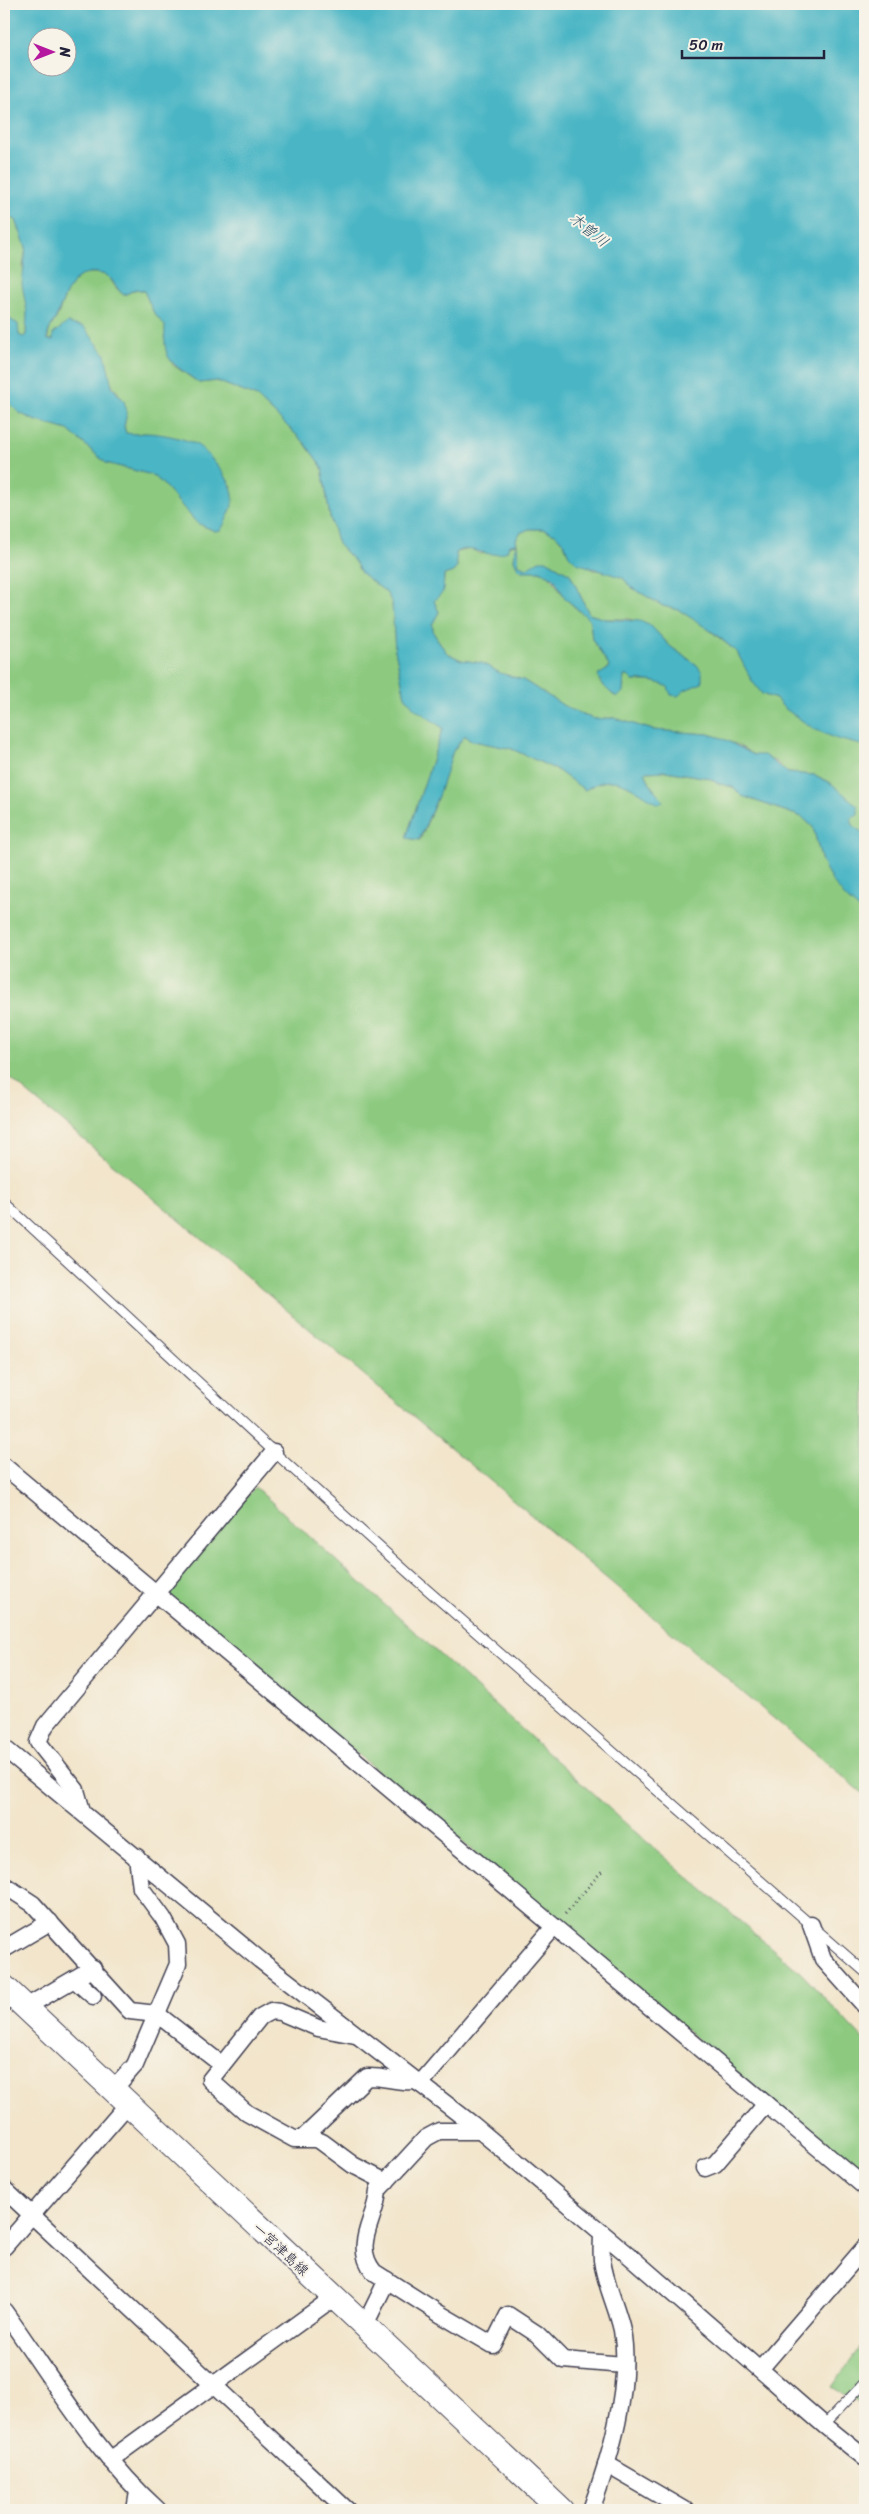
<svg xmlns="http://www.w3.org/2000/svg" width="869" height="2514" font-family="Sriracha,'Klee One',sans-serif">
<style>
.green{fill:#8dca80;stroke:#58765e}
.water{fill:#49b5c5;stroke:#366c80;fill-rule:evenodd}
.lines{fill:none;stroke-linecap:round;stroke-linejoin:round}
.lane-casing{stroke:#413f51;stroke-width:11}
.street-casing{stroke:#413f51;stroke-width:19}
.secondary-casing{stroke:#413f51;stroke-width:26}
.path{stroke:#413f51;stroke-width:3;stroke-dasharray:1 4;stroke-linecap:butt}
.lane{stroke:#fff;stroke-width:9}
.street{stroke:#fff;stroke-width:16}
.secondary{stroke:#fff;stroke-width:24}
.labels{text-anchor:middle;stroke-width:4;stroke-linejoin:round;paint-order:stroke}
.street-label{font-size:14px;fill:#22223b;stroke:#f7f3e8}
.water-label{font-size:15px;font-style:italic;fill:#30556b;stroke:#f7f3e8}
</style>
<rect width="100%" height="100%" fill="#f7f3e8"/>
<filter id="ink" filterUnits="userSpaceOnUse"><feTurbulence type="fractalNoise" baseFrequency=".02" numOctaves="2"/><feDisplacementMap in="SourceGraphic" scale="10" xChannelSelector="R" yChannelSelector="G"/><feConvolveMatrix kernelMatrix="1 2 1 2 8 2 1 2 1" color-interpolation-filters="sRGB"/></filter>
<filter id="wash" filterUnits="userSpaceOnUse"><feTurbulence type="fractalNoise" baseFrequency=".0096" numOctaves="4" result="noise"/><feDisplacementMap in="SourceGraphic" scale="20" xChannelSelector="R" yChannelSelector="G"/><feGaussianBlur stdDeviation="1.12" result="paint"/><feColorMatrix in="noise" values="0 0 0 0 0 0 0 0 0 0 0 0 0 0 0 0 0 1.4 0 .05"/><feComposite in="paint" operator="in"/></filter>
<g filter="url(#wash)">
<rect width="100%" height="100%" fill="#f2e5cb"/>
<g class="green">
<polygon points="4,214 16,220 26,247 23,266 27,312 26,335 23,337 19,335 4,316"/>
<path d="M86,273c31,-1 20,9 38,22l13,-6 7,2 10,22 12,13 -1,11 8,28 26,18 18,-2 40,16 47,45 18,25 8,50 8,27 17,18 6,11 25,19 6,11 3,47 10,46 38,32 -37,110 14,2 18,-44 15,-45 12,-16 4,5 43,9 45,21 28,20c36,-23 44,3 77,11l-12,-17 -5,-12 21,-1 43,7 8,5 16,4 9,9 60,21 11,10 9,35 23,35 20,18v880l-861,-722v-675l14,14 16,8 34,10 38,33 46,12 9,7 36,41 18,8 17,-45 -21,-28 -67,-25 -8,2 -10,-2c-4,-9 2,-18 -1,-27 -5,-16 -17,-18 -17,-39l-52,-36 -3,9h-4c-3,-9 5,-17 9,-25 7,-18 9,-33 28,-42z"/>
<path d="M529,529h14l12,5 9,10 5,11 25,15 15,1 14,7 8,9 32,19 16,4 19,11 39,31 25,42 14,5 8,9 81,38v90l-12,-11 -21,-41 -17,-9 -27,-2 -13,-12 -21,-6 -16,-10 -30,-11 -55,-4 -39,-12 -20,1 -25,-10 -46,-29 -23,-7 -18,-10 -21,-3 -14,-7 -13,-19 -2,-9 7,-13 -5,-11 9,-9 1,-17 9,-3 4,-5 -1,-15 15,-3 10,5 35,-10 -2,16 8,11c34,-2 27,8 44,27 6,8 16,15 24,22l2,19 17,27 -10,15 15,15 10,-9 -1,-11h5l5,5h19l33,9 12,-25 -26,-18 -20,-21 -22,-7h-24l-16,-5 -19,-40 -24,-14 -19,8 -8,-3c-4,-7 0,-18 -3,-26l4,-6z"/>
<polygon points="255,1487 633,1830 801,1973 865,2041 865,2180 164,1592"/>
<polygon points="865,2341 865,2407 832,2387"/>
</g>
<path class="water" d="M4,4h861v742l-28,-7 -23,-10 -30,-21 -8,-9 -14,-5 -10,-13 -15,-29 -23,-19 -35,-23 -16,-4 -32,-19 -8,-9 -46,-15 -8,-8 -5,-12 -9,-9 -12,-5h-14l-9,4 -4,6 3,26 8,3 12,-8h7l24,14 19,40 16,5 35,2 11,5 20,21 26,18 5,7v11l-17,7 -7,6 -7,-1 -3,-8c-12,-6 -21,-7 -35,-6l-5,-5h-4l-1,16 -5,5c-7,-2 -19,-15 -20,-22l10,-6 1,-3 -17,-27 -2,-19 -25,-22 -11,-20 -14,-7h-18l-5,-4 -3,-7 2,-16 -7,1 -2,6c-20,10 -34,-8 -51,1l1,15 -4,5 -9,3 -1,17 -9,9 5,11 -7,13 2,9 13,19 14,7 21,3 18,10 23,7 46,29 25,10 20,-1 39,12 55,4 14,4 32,17h10l24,18 27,2 17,9 26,22v9l-7,3 2,7 12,11v79l-20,-18 -13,-16 -10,-19 -9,-35 -11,-10 -60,-21 -9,-9 -16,-4 -8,-5 -43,-7 -21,1 5,12 13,17 -4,3c-28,-15 -42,-35 -74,-14l-28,-20 -45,-21 -43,-9 -4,-5 -12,16 -15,45 -19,44 -13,-2 37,-110 -29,-20 -9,-12 -10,-46 -3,-47 -6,-11 -25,-19 -6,-11 -17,-18 -8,-27 -8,-50 -18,-25 -47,-45 -40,-16 -18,2c-28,-22 -36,-19 -34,-57l-11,-13 -10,-22 -8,-2 -12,6c-9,-6 -10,-18 -22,-21 -29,-8 -36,21 -45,41 -3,8 -11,16 -9,25h5v-6l14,-11 17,4 21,27 7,33 12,14 3,11 -3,15 2,6c8,2 12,0 19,0 13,0 33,4 46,9 9,3 17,12 23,20 23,27 25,36 7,68l-6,1 -18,-8 -36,-41 -9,-7 -46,-12 -38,-33 -34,-10 -16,-8 -14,-14v-82l14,8 1,11 4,2 3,-2 1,-23 -5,-28 4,-37 -10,-27 -12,-6zM38,38h30v30h-30z"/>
</g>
<g filter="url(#ink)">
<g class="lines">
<g class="lane-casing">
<g id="lane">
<polyline points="4,1202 274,1452 415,1579 865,1972"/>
<polyline points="824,2425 865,2382"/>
</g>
</g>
<g class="street-casing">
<g id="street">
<polyline points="4,1466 865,2187"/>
<polyline points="4,1748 260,1960 472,2124 632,2258 824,2425 865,2458"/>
<polyline points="82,1811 76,1790 38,1742 45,1726 274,1452"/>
<polyline points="4,1885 33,1904 130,2011 157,2014 221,2064"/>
<polyline points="811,1925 823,1959 865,2006"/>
<polyline points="4,1949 50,1922"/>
<polyline points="74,1979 93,1996"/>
<polyline points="26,2007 93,1968"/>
<polyline points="355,2035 318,2028 280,2012 271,2011 260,2017 210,2080 247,2113 294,2139 315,2139 322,2142 353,2165 386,2182"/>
<polyline points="420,2084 554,1927"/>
<polyline points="113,2090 135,2065 178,1964 177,1944 163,1918 141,1888 137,1857"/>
<path d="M480,2131h-41l-13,7 -48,52c-1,29 -27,54 -4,82l66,42 53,31 15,-30 29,19 26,26 61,5"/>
<path d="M303,2138l64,-61c17,-1 31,6 49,4"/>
<polyline points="705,2168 715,2164 766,2104"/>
<polyline points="4,2189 347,2510"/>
<polyline points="4,2247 128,2104"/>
<path d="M4,2311c48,67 92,143 154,199"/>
<polyline points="364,2327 387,2280"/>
<polyline points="760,2369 865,2247"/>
<polyline points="110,2460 333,2298"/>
<polyline points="606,2464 685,2510"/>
<polyline points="135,2510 138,2492"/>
<path d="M591,2510c19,-52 41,-124 31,-180 -5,-23 -17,-46 -20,-70 -1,-9 0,-18 0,-27"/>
</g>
</g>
<g class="secondary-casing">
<polyline id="secondary" points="4,1987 561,2510"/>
</g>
<polyline class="path" points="565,1914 602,1871"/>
<use href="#lane" class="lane"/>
<use href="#street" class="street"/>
<use href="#secondary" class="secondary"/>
</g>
</g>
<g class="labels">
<g class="street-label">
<text transform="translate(281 2249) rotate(43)" y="5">一宮津島線</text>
</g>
<g class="water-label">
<text transform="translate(589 230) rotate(39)" y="5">木曽川</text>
</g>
</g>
<rect width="869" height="2514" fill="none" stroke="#f7f3e8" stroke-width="20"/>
<g transform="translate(52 52) rotate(90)"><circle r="24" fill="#f7f3e8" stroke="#a29fa3"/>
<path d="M0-4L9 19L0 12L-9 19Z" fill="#b5179e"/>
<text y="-8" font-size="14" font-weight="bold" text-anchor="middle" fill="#22223b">N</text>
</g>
<path d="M682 50v8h142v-8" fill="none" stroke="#22223b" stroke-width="2.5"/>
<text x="689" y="50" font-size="15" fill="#22223b" stroke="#f7f3e8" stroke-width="4" paint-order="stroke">50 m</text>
</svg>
